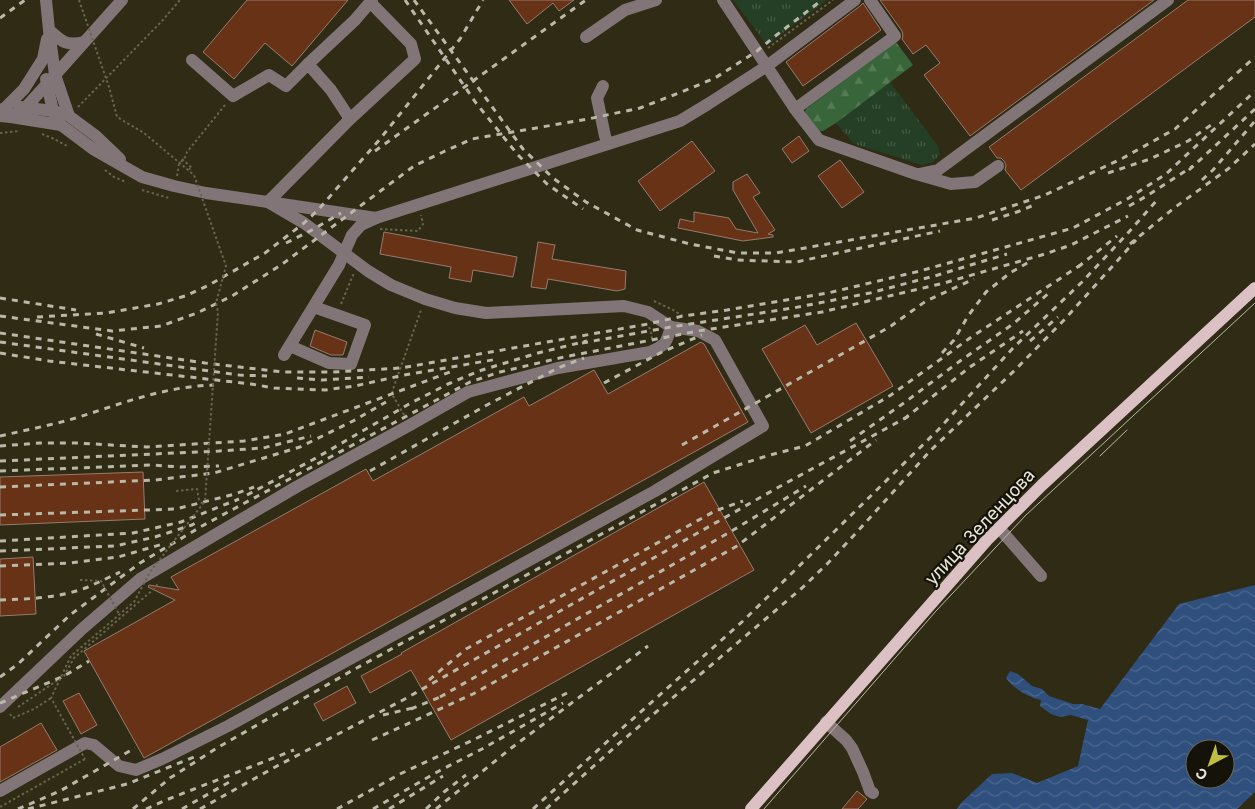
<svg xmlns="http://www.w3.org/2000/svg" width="1255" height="809" font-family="Inter,sans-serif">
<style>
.grass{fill:url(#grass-tufts)}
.forest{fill:url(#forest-firs)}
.water{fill:url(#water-waves);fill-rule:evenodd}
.building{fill:#673216;stroke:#967c70}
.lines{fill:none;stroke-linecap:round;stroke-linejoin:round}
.path{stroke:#67644f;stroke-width:2;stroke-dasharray:2.5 2.5;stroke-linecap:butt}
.minor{stroke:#827577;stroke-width:12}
.major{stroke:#dbc0c4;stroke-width:12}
.tram{stroke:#bab8a8;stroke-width:1}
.rail{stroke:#bab8a8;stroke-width:3;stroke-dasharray:6 6;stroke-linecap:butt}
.path-bridge{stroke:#67644f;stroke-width:2;stroke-dasharray:2.5 2.5;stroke-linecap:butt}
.labels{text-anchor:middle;stroke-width:4.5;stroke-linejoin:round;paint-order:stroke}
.street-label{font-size:18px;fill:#e9e7d9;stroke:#151309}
</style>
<defs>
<pattern id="grass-tufts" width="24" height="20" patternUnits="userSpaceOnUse" patternTransform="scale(1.25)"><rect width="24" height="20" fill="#243f25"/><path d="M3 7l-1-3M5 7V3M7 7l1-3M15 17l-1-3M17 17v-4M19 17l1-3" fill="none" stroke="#445b44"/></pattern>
<pattern id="forest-firs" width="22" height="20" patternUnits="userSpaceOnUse" patternTransform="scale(1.25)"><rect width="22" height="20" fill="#386539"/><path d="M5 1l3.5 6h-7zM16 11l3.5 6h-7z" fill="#557b55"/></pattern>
<pattern id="water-waves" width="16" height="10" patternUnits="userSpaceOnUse" patternTransform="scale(1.25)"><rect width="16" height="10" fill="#2f4f7d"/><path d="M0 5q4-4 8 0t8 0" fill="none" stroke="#4d688f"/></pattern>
</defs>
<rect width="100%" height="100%" fill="#2f2b14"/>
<g class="grass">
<polygon points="733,0 827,0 767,45"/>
<polygon points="890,82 938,146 940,154 933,162 922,165 854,144 836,123"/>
</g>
<polygon class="forest" points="896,42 913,65 836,123 823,131 818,131 806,117 805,111 807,108"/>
<path class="water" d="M1255,585v207l-18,17h-280l4,-6 31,-29 20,-1 25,10 41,-17 10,-46 -17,-5 -11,2 -9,-3 -11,-8 1,-6c-13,-3 -27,-11 -35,-22l4,-7 8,3 14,12 10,3 7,7 24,8h9l18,5 79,-105zM1195,749h30v30h-30z"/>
<g class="building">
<polygon points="247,0 348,0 292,66 265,43 234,79 203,52"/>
<polygon points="509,0 574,0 559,11 553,3 527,24"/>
<polygon points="880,0 1154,0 970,136 924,75 940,63 926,45 913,54 902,39 903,36 902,31"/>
<polygon points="1188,0 1255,0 1255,17 1021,190 1005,170 1006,165 1004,161 1001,158 997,158 989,147"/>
<polygon points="863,3 881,30 803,86 786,62 860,6"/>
<polygon points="799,136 809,151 792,163 782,149"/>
<polygon points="692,141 715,171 660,211 638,181"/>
<polygon points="840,160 864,192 842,208 818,176"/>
<polygon points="747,174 760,193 753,197 775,230 768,234 773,235 773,237 743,241 678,228 680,219 694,222 694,212 729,218 736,229 758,233 733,190 733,182"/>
<polygon points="384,232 517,257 513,277 473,270 471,282 449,278 451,267 380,254"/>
<polygon points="538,242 555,245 552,259 626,271 625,289 617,291 548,279 546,289 531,287"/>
<polygon points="856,323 893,386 811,433 762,349 805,325 817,345"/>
<polygon points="315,330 347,342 343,355 331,355 310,346"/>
<polygon points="701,342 704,344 748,422 144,758 84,651 175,600 148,587 149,585 179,590 171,577 366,469 373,481 524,397 529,406 594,370 608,394"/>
<polygon points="143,472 145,519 0,525 0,477"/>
<polygon points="704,482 754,570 451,740 411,670 370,693 361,676 402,654 401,653"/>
<polygon points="33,557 36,614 0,616 0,559"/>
<polygon points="347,686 356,703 323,721 314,704"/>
<polygon points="79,693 97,725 81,734 63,701"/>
<polygon points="41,723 57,750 0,782 0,747"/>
<polygon points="857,791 867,799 858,809 842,809"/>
</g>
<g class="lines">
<g class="path">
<polyline points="768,48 833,0"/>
<polyline points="78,107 162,21 180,0"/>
<polyline points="0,133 20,131"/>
<polyline points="42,134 52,138 69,147"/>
<polyline points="182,159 192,168 189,169"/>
<polyline points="105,170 114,177 126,182"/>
<polyline points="177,176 179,164 186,156 187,152 225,105"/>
<polyline points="142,190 169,198"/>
<polyline points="380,229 418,231 423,224 421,215"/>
<polyline points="654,301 673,310 683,316"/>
<polyline points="341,304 353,275 355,276"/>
<polyline points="649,327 651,331 652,339"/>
<polyline points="404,415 392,394 393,389 421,310"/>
<polyline points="18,707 64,676 74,658 155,588 159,582"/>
<polyline points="10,714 13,718 34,709 51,698"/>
<polyline points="0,807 85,759"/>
</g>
<g class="minor">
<polyline points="46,0 49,30 55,75 69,116 96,136 120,159"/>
<polyline points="723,0 795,109 819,140 916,174 951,184 975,182 998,166"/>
<path d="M49,30c13,12 17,16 35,12"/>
<polyline points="586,37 625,10 656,0"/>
<polyline points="192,60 233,96 269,75 286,86 308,64 331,90 350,119"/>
<polyline points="308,64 355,20 372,0"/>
<polyline points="46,79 53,111 61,125"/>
<polyline points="603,86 597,98 605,136 608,144"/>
<polyline points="20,107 53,111 60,113"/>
<polyline points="795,109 895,36 870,0"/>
<polyline points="0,111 6,107 24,89 43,59 47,39"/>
<path d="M0,116l11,1 50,8 32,24 49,28 32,9 32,7 62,9 36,21 64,48 23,14 34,14 30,9 31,5 138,-7 24,6 23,15c-5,17 -5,18 -21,25l-92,16 -90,24 -58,33 -112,61 -158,93 -58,50 -82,78"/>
<polyline points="11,117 26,107 47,84 122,0"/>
<polyline points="919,174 938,170 1168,0"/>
<polyline points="268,202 350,119 415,59 411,44 370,2"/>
<polyline points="275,203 376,218 680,121 708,104 767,66 855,0"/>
<polyline points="290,346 329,363 351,364 365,325 314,307"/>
<polyline points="284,355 339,265 352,235 361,225 376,218"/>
<polyline points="999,528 1041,576"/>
<polyline points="826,722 846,740 852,748 863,772 870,791 873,793"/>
<polyline points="0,791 85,743 94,745 119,766 136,770 162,759 228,726 655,491 763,426 715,340 698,331 671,327"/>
</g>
<polyline class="major" points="751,809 987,540 1042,485 1255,288"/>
<g class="tram">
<polyline points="1100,456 1127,430"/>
<polyline points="764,809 936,611 1026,515 1255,303"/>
</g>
<g class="rail">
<polyline points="405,0 476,103 518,155 547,184 583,209"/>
<polyline points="414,0 523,149 553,178 586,202 637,230 690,244 738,253 776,253 976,218 1045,195 1123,158 1175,129 1255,57"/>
<polyline points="0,18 25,0"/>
<polyline points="375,151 586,0"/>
<polyline points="1189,170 1255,109"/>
<polyline points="1108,173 1150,159 1188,141 1211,125"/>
<polyline points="1202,180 1213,170 1255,121"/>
<polyline points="1129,206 1145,197 1193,166"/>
<polyline points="992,220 1017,212 1034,205"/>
<polyline points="286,243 312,230 341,213"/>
<polyline points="1130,244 1174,208 1228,169 1255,144"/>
<polyline points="714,256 737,260 796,262 940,231"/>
<polyline points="1078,267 1117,236"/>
<polyline points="0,298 76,310"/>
<polyline points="0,316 112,331 161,326 197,313 232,296 281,265 414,166 443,152 472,139 588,119 640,108 689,89 715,78 757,51 774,37 822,0"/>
<polyline points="37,317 106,313 158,304 185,296 209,285 265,253 304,223 318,210 380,139 460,39 483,0"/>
<polyline points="0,333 205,363 283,372 333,372 401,368 648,324 683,316 727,310 828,293 920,271 1073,228 1129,198 1166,174 1255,91"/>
<polyline points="96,334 144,348"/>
<polyline points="1030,341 1058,317"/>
<polyline points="0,342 239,375 267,376"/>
<polyline points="582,343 671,327 793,308 870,293 938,275 1007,254"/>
<polyline points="0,353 49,361 251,384 274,388 325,390 355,386 404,375 498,359"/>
<polyline points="942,353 954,340 968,316 986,292 1010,273 1029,262"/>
<polyline points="297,378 322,380 369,377"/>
<polyline points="604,383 662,352 702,335"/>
<polyline points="904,419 970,367 1023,331"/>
<path d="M0,436c26,-6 53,-11 79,-19 44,-14 88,-31 135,-32"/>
<polyline points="850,441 908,400 960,361 1013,324 1050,292"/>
<polyline points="682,445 891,326 926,301 974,279"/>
<polyline points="0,446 40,443 76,443 147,447 244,441 285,434 450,372"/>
<polyline points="0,461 219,451 263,448 311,436"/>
<polyline points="0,471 152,465 180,467 219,466"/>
<polyline points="370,471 485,406 558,368 584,358"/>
<polyline points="0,487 155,480 214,473 300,447 353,421 386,402"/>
<polyline points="247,495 316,458 409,404 448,384 479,371 538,353 587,341"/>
<polyline points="0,515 176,509 235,494 254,487"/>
<polyline points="0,541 133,533 181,522 239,499"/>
<polyline points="0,551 115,546 155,537 192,525 199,521"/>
<polyline points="0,566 70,563 118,557 163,544"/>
<path d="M0,600c30,-1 60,-2 88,-13 11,-5 22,-10 32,-15"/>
<polyline points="0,677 18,664 70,615 140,563 202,526 470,382 500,372 564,357 698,331 822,312 944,283 1045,254 1071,245 1128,216"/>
<polyline points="429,680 466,649 715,511 743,501"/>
<polyline points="440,697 730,532 806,486"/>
<polyline points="0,703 5,701 64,676 89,661"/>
<polyline points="411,709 445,695"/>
<polyline points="383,715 417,707"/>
<polyline points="372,740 473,694 737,546 876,440"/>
<polyline points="18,809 60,791 135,748"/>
<polyline points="28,809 127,784 194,757"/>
<polyline points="133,809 170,778 217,748 353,670 713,473 770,455 805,446 891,395 970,338 1082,264"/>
<polyline points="146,809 166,800 294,750"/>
<polyline points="182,809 231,781"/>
<polyline points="200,809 277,766 403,700 777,488 909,416"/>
<polyline points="337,809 400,774 471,741 567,693"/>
<polyline points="373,809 439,771 482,749 563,703"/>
<polyline points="389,809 443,776"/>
<polyline points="426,809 444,792 466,775"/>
<polyline points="436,809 510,749 648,646"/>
<polyline points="533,809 609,740 743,621 938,430 1013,348 1082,282 1127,234 1157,200"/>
<polyline points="546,809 616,746 802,588 828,563 857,532 930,451 1016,369 1065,319 1136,240"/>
</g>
<g class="path-bridge">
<polyline points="79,0 109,87 117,117 144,133 194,175 226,266 216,303 218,312 205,501 150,572 134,602 71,656 51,698 85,759"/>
<polyline points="176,491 197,489 199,500 203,504"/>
<polyline points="80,580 101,581 119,614"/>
</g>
</g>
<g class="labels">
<g class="street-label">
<text transform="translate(980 527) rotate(-47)" y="6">улица Зеленцова</text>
</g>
</g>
<g transform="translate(1210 764) rotate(221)"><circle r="24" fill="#151309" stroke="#6a685c"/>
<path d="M0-4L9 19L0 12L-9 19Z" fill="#bebf42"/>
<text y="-8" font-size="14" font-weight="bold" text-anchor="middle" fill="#e9e7d9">С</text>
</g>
</svg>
